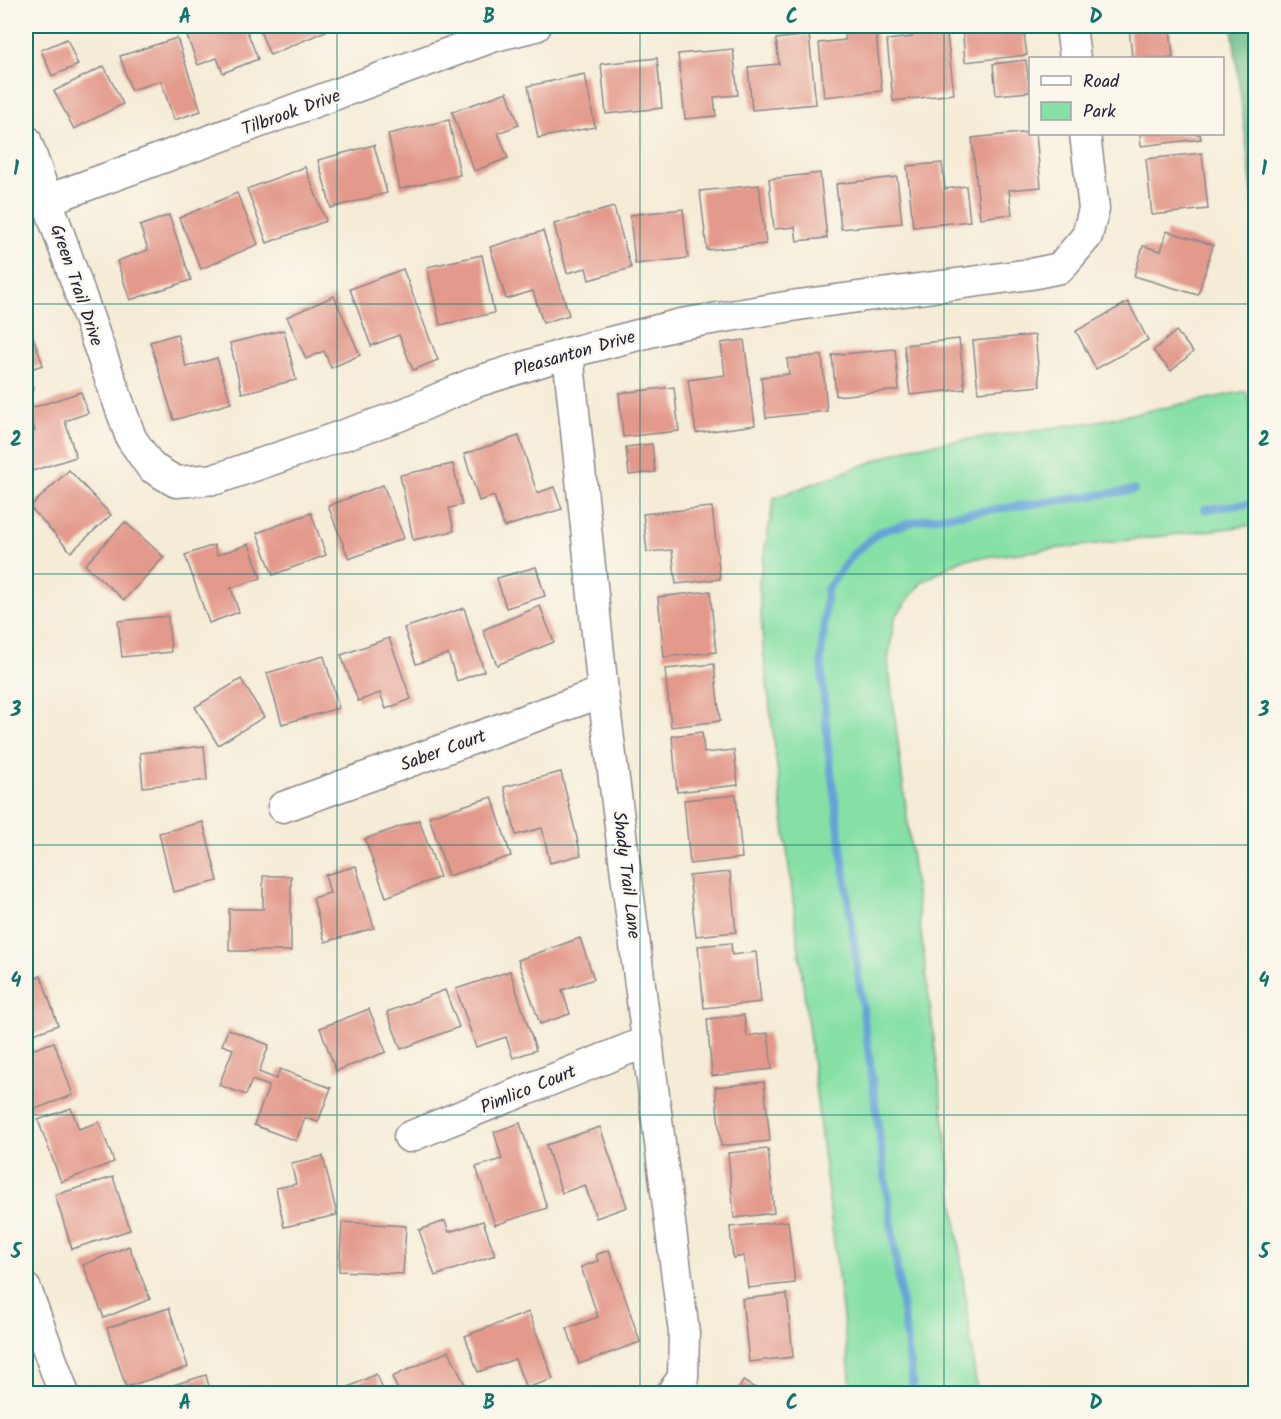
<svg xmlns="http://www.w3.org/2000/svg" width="1281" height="1419" font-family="Kalam,sans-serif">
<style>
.green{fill:#86e0a5;stroke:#548170;stroke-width:1.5}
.forest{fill:#6cbe8a;stroke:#477062;stroke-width:1.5}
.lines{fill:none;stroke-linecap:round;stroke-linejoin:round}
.stream{stroke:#65a3d7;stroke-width:8}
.building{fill:#e3998b}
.street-casing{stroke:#8c8789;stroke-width:33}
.street{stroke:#fff;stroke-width:30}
.grid{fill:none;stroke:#0f766e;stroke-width:1.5;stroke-opacity:0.55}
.labels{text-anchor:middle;stroke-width:5;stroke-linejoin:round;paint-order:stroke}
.street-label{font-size:18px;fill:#22223b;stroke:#fbf7ec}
.neatline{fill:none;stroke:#0f766e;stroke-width:2}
.grid-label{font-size:20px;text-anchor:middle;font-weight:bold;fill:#0f766e}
</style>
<rect width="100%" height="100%" fill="#fbf7ec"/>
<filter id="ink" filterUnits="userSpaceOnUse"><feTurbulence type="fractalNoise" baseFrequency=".0167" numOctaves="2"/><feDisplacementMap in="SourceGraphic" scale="12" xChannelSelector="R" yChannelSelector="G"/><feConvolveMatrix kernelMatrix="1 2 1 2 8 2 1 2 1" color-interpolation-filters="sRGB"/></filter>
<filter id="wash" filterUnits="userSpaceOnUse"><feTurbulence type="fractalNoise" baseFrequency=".008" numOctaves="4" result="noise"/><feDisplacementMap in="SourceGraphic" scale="24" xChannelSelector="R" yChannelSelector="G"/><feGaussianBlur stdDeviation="1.35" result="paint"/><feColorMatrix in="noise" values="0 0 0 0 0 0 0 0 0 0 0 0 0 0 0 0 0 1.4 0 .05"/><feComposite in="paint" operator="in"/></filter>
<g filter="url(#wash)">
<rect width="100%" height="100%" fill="#f5ecd7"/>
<polygon class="green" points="1246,391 1255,422 1255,525 961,560 922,582 895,617 888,661 977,1393 852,1393 764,658 759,583 774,498 912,447 1093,422"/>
<polygon class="forest" points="1232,26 1255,26 1255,216"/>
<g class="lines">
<g class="stream">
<polyline points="1205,509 1256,503"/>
<polyline points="914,1394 828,748 821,661 827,589 852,555 879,532 924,519 1134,490"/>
</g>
</g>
<g id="blocks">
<g class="building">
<polygon points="183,26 245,26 258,59 223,73 217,58 198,65"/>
<polygon points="258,26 323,26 326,31 270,55"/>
<polygon points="844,26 875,26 882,91 824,97 819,43 845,40"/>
<polygon points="911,26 946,26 954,94 893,101 887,40 912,37"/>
<polygon points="962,26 1023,26 1027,55 965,62"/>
<polygon points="1129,26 1170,26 1173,58 1132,58"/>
<polygon points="809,35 816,104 752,110 748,67 779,64 776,39"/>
<polygon points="177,38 201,111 174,120 161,81 131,90 120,56"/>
<polygon points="67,39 78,65 52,76 41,50"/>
<polygon points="733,49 738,95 714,97 716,116 685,119 678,54"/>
<polygon points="657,58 662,108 606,114 601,64"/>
<polygon points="1026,60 1030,92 996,95 993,64"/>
<polygon points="104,66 123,104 74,129 54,91"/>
<polygon points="585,74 595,127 538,138 528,86"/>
<polygon points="507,92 519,125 498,133 508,158 474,171 452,112"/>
<polygon points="449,120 460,175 400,189 388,134"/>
<polygon points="1030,132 1036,134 1041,187 1009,190 1012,214 980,218 972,138"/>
<polygon points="1140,134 1200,134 1201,139 1141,146"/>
<polygon points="374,145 387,193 331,208 318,160"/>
<polygon points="1202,153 1208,209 1152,215 1146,159"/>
<polygon points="942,163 945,189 966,186 970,221 913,227 907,166"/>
<polygon points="305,167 326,221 267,243 247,189"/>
<polygon points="820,173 827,238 797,241 795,227 774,229 769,179"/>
<polygon points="897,177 902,223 841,229 836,184"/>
<polygon points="759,185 766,244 707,250 700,191"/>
<polygon points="237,193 258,244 201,269 179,218"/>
<polygon points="614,207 631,268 589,280 586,268 567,273 554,224"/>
<polygon points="683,209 688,258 635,264 630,215"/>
<polygon points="169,215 191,280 130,300 117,261 148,250 140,226"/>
<polygon points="543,231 569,315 543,323 533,291 506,299 490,247"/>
<polygon points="1167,231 1213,245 1198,295 1134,276 1143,246 1161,251"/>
<polygon points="482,255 494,313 440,325 427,267"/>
<polygon points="403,269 438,360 413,370 399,335 371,346 350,289"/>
<polygon points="334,296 360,355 331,368 324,351 306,359 287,317"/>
<polygon points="1128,302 1148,340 1096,369 1076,331"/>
<polygon points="284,330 296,380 242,393 230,343"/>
<polygon points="1176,331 1193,352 1171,371 1153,351"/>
<polygon points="177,334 186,367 217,358 231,403 174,420 150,342"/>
<polygon points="1035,335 1040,386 978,392 973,341"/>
<polygon points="33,337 43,365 27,370 34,390 26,393 26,339"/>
<polygon points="959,339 965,389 910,395 904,345"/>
<polygon points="744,340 755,425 696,433 688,380 725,375 721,343"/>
<polygon points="895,349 899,390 836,396 832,355"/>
<polygon points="822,355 827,411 766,418 761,377 789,374 787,359"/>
<polygon points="674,387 679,431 623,437 619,393"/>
<polygon points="81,392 88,413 65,421 76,457 26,473 26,434 35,431 28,409"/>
<polygon points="519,436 537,493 554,487 562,509 504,527 494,496 479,501 464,454"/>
<polygon points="652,444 655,472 629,475 626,447"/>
<polygon points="453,464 462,505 449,508 454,531 413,540 400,475"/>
<polygon points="69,470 111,515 71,552 30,507"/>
<polygon points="383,485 404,538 349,559 328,506"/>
<polygon points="712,507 720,579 676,584 672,550 647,552 643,514"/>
<polygon points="311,513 326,555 273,575 257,533"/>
<polygon points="125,522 164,557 124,600 85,565"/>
<polygon points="249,544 261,578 231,588 239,612 209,623 185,555 214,545 217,555"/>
<polygon points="536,567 545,596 506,608 497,578"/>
<polygon points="710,591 716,652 664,657 658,597"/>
<polygon points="540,606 554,642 497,665 483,630"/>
<polygon points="464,608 484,671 457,681 448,654 416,664 404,628"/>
<polygon points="168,616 171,652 122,657 118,621"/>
<polygon points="389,638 411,699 386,709 380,693 358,701 341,655"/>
<polygon points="324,656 339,708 282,724 267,673"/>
<polygon points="714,664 720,721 671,727 665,669"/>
<polygon points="241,679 264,717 218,745 195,707"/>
<polygon points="702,732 704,753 734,750 738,785 677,792 672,736"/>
<polygon points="204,746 207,780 143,787 140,753"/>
<polygon points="561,772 581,855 550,863 542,828 516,835 504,787"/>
<polygon points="736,795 742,858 690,864 684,800"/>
<polygon points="492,797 511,856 448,876 429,816"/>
<polygon points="419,820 440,877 386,897 365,839"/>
<polygon points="203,822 218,881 173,892 159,833"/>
<polygon points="356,866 374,928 325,942 313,898 330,893 325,875"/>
<polygon points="730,872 736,932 696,936 689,876"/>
<polygon points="263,876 291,876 291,951 229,951 229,909 263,909"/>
<polygon points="580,938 594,979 562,990 570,1014 540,1024 518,960"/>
<polygon points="731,943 732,955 756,952 761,1002 704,1008 698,946"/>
<polygon points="510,971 536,1050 513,1058 506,1037 476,1047 456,989"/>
<polygon points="41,976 58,1025 26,1037 26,981"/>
<polygon points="445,990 459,1027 401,1049 387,1012"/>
<polygon points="369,1009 386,1052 336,1071 320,1028"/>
<polygon points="744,1015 747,1036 768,1033 772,1069 712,1076 707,1019"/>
<polygon points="228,1029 269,1045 259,1072 276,1079 280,1069 331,1088 318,1122 305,1118 296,1141 254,1125 269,1086 252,1080 246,1095 219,1085 233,1049 222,1045"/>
<polygon points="54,1042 73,1095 27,1112 26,1052"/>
<polygon points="764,1082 770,1141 721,1146 715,1087"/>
<polygon points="71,1108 79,1129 99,1122 114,1162 61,1182 38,1120"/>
<polygon points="520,1123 547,1208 495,1225 476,1167 502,1159 494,1132"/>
<polygon points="600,1127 627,1207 596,1218 585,1185 562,1193 546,1145"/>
<polygon points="768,1149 774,1213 734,1218 728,1153"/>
<polygon points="323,1156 337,1215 284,1227 276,1188 296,1184 291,1163"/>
<polygon points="113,1177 130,1230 72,1249 55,1195"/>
<polygon points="445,1221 449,1232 483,1221 495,1255 435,1276 419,1230"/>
<polygon points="788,1221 795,1283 748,1288 744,1256 733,1258 730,1227"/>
<polygon points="342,1222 406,1226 403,1274 339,1271"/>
<polygon points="129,1246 150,1299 104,1318 83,1265"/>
<polygon points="609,1250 640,1342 579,1364 567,1328 598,1317 581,1267 598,1261 596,1255"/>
<polygon points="787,1294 793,1357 749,1362 742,1299"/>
<polygon points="169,1308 188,1367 126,1387 107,1328"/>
<polygon points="529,1312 553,1379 526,1388 515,1359 478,1372 465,1336"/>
<polygon points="449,1351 467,1389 458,1394 400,1394 392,1377"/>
<polygon points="376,1374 385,1394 334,1394"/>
<polygon points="206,1375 211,1394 147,1394 147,1393"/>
<polygon points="743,1381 765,1394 736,1394"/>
</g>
</g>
</g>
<g filter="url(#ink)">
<use href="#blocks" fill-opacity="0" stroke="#8c8789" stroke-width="1.5"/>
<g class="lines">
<g class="street-casing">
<g id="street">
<polyline points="1071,26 1075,58"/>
<polyline points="26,140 131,438 151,467 176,482 216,479 399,416 476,382 568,353 681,324 798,305 1031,274 1060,268 1087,236 1094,209 1085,134"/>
<polyline points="47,200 495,36 536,26"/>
<polyline points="568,353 603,692 684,1333 683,1378 671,1394"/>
<polyline points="283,807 603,692"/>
<polyline points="409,1137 648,1041"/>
<polyline points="26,1289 64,1394"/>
</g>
</g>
<use href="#street" class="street"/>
</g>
</g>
<path class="grid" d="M337,26v1368M640,26v1368M944,26v1368M26,304h1230M26,574h1230M26,845h1230M26,1115h1230"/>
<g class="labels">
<g class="street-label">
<text transform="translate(291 112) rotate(-20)" y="6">Tilbrook Drive</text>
<text transform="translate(77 285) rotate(71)" y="6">Green Trail Drive</text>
<text transform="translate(574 353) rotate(-16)" y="6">Pleasanton Drive</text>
<text transform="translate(443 750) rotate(-20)" y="6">Saber Court</text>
<text transform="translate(627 875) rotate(83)" y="6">Shady Trail Lane</text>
<text transform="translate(528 1089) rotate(-22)" y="6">Pimlico Court</text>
</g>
</g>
<rect width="1281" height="1419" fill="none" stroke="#fbf7ec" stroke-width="66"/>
<rect x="1029" y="57" width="195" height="78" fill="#fbf7ec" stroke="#a4a2a5" stroke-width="1.5"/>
<rect x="1041" y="76" width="30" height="9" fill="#ffffff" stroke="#a4a2a5" stroke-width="1.5"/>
<text x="1083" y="87" font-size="18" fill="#22223b">Road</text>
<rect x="1041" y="102" width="30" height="18" fill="#86e0a5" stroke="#a4a2a5" stroke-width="1.5"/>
<text x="1083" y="117" font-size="18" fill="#22223b">Park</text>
<rect x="33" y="33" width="1215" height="1353" class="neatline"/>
<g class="grid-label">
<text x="185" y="23">A</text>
<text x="489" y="23">B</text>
<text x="792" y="23">C</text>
<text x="1096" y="23">D</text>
<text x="16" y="175">1</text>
<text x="1264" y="175">1</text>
<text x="16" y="446">2</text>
<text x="1264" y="446">2</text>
<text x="16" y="716">3</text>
<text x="1264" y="716">3</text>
<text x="16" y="987">4</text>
<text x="1264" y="987">4</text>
<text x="16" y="1258">5</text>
<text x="1264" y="1258">5</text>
<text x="185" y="1409">A</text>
<text x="489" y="1409">B</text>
<text x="792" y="1409">C</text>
<text x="1096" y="1409">D</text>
</g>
</svg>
